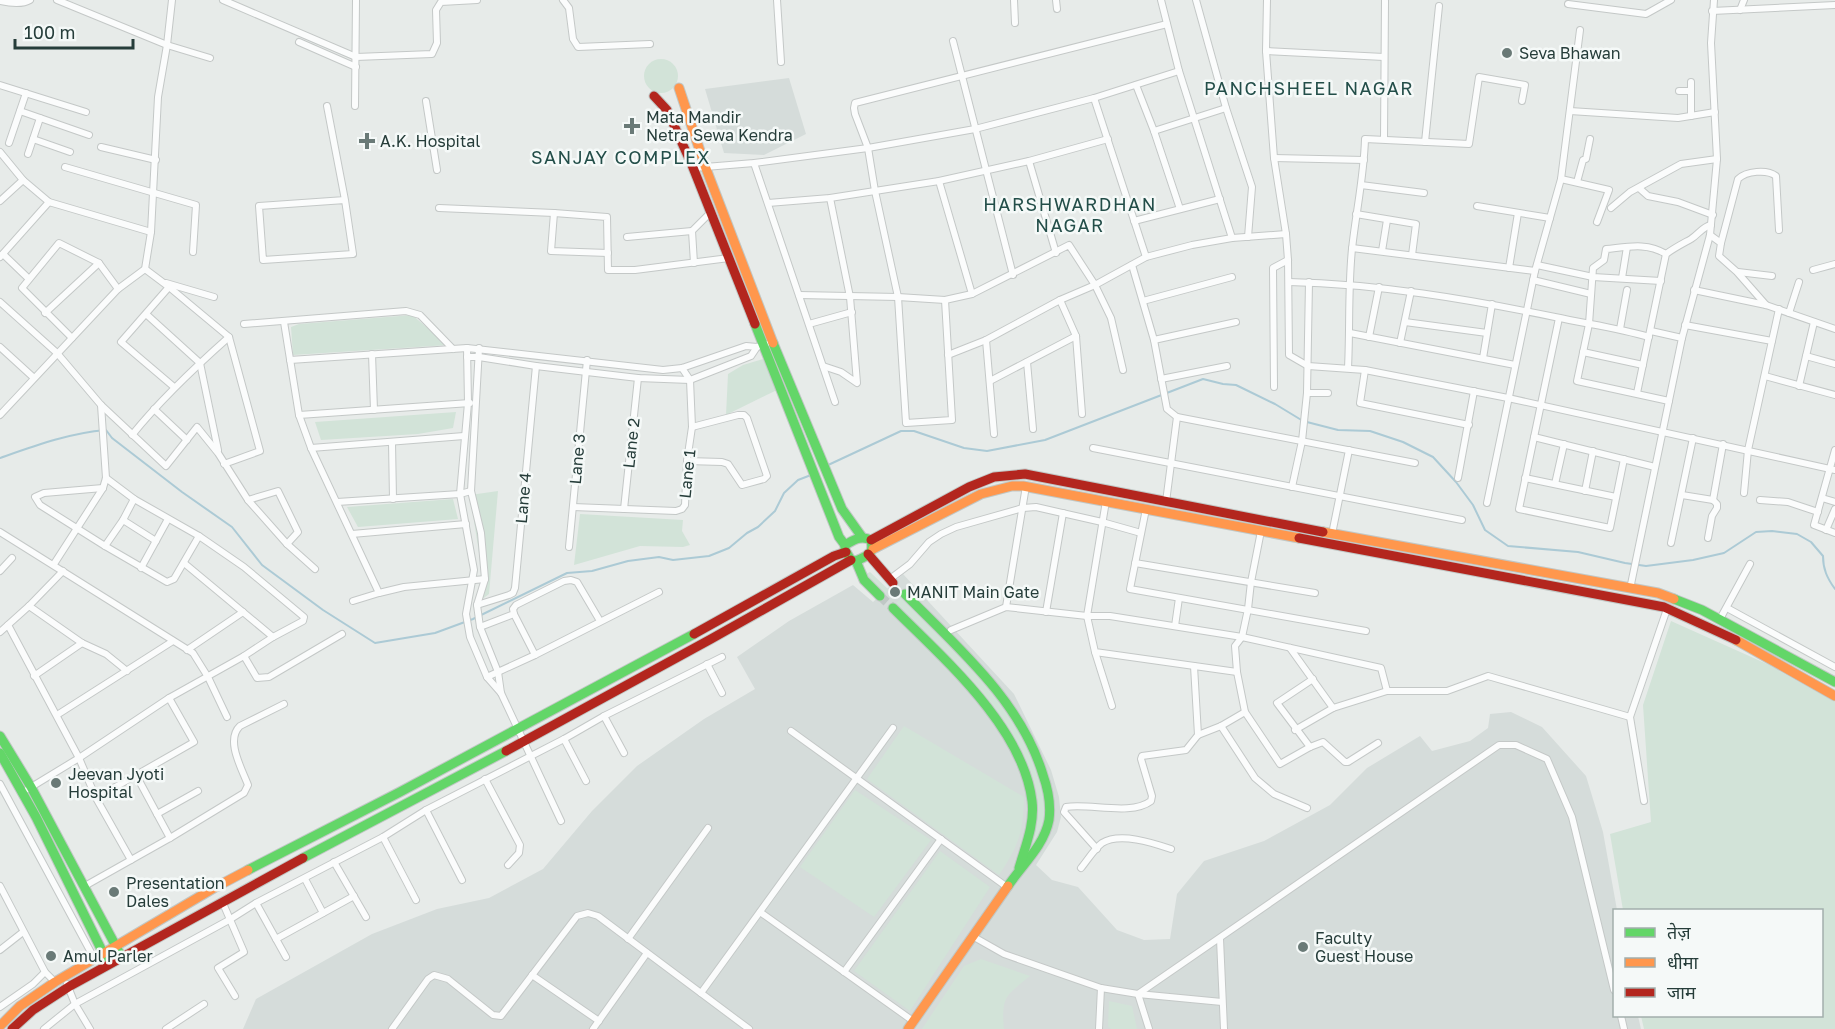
<svg xmlns="http://www.w3.org/2000/svg" width="1835" height="1029" font-family="'Golos Text','Noto Sans Devanagari',sans-serif">
<style>
.built{fill:#d5dcda}
.green{fill:#d2e3d8}
.lines{fill:none;stroke-linecap:round;stroke-linejoin:round}
.stream{stroke:#accad5;stroke-width:2}
.secondary-tunnel{stroke:#c0c8c6;stroke-width:9;stroke-dasharray:9 4.5;stroke-linecap:butt}
.street-casing{stroke:#c4c8c7;stroke-width:8}
.fast-casing{stroke:#c1c7c5;stroke-width:11}
.slow-casing{stroke:#c1c7c5;stroke-width:11}
.jam-casing{stroke:#c1c7c5;stroke-width:11}
.street{stroke:#fbfcfc;stroke-width:6}
.fast{stroke:#63d668;stroke-width:9}
.slow{stroke:#ff974d;stroke-width:9}
.jam{stroke:#b3261e;stroke-width:9}
.poi-dot{fill:#6a7a77;stroke:#f5f9f8;stroke-width:2}
.labels{text-anchor:middle;stroke-width:5;stroke-linejoin:round;paint-order:stroke}
.poi-label{font-size:16px;fill:#263d3a;stroke:#f5f9f8;text-anchor:start}
.street-label{font-size:16px;fill:#263d3a;stroke:#f5f9f8}
.neighbourhood-label{font-size:18px;letter-spacing:1.5px;fill:#234e49;stroke:#f5f9f8}
</style>
<rect width="100%" height="100%" fill="#e7ebe9"/>
<g class="built">
<polygon points="789,78 806,134 764,155 724,153 705,89"/>
<polygon points="903,574 1014,694 1051,770 1059,797 1061,817 1057,832 1036,865 1052,880 1078,887 1117,930 1144,940 1170,939 1177,894 1204,861 1264,841 1330,805 1367,768 1420,736 1432,751 1470,741 1488,728 1490,714 1511,712 1542,727 1586,776 1603,832 1617,910 1614,910 1614,1016 1638,1016 1641,1029 243,1029 256,999 372,934 437,909 489,898 543,869 592,811 637,766 704,719 755,689 737,657 789,621 853,585 873,602"/>
</g>
<g class="green">
<circle cx="661" cy="76" r="17"/>
<polygon points="412,315 448,345 293,355 291,327 299,324"/>
<polygon points="763,359 777,390 726,415 728,374 743,365"/>
<polygon points="456,412 453,428 418,434 321,440 315,422"/>
<polygon points="498,491 489,594 481,600 483,579 470,495"/>
<polygon points="453,499 458,519 358,527 347,507"/>
<polygon points="580,514 683,520 682,531 690,545 683,547 640,546 574,565"/>
<polygon points="870,572 889,590 885,594 871,582 866,574"/>
<path d="M901,598c18,18 37,37 55,55 11,10 23,21 32,32 35,40 84,125 37,172 5,-20 15,-43 12,-64 -3,-20 -24,-57 -35,-76l-107,-113z"/>
<polygon points="1671,621 1767,664 1835,702 1835,1029 1644,1029 1641,1016 1822,1016 1822,910 1623,910 1610,834 1651,822 1643,705"/>
<path d="M904,726l120,71c-1,36 -5,48 -25,78l-132,-96z"/>
<polygon points="855,790 931,840 874,917 800,867"/>
<polygon points="940,851 990,887 910,1011 854,971"/>
<path d="M981,959l49,17c-24,20 -29,20 -26,53h-82l42,-63z"/>
<polygon points="1109,1001 1132,1006 1137,1029 1111,1029 1108,1026"/>
</g>
<g class="lines">
<g class="stream">
<path d="M0,458c34,-12 69,-25 106,-28l6,8 70,54 50,35 30,38 61,45 52,33 60,-10 38,-14 94,-46 25,-2 36,-10 31,-4 14,3 36,-4 20,-8 18,-15 11,-6 17,-16 9,-18 14,-13 13,-5"/>
<path d="M826,466l75,-35h13l50,17 23,3 58,-11 158,-61 20,5 13,1 39,19 28,17 35,9 32,1 33,11 30,15 23,25 17,23 12,25 23,16 70,6 47,11 21,3 47,-6 31,-7 32,-21 16,-1 25,3 14,8 12,14c0,13 4,22 12,33"/>
</g>
<polyline class="secondary-tunnel" points="880,596 893,608"/>
<g class="street-casing">
<g id="street">
<polyline points="57,0 167,45 210,58"/>
<polyline points="223,0 356,57 432,54 437,43 436,10 441,2 477,0"/>
<polyline points="563,0 569,8 573,39 578,47 650,44"/>
<polyline points="777,0 781,62"/>
<polyline points="1014,0 1015,23"/>
<polyline points="1056,0 1057,9"/>
<polyline points="1161,0 1179,71 1232,238"/>
<polyline points="1196,0 1226,108 1252,187 1248,237"/>
<polyline points="1267,0 1266,51 1274,158 1286,234 1288,260 1289,355 1308,366 1365,370 1508,398 1835,470"/>
<path d="M0,1c9,2 22,4 30,-1"/>
<polyline points="1568,4 1646,14 1671,0"/>
<polyline points="1740,10 1744,0"/>
<polyline points="1712,11 1835,5"/>
<polyline points="953,41 1013,275"/>
<polyline points="299,42 356,67"/>
<polyline points="1266,51 1384,57"/>
<polyline points="0,85 86,112"/>
<polyline points="1136,85 1154,131 1180,209"/>
<polyline points="1679,91 1691,91"/>
<polyline points="1094,98 1146,257"/>
<polyline points="426,101 437,170"/>
<polyline points="327,106 345,200 353,254 263,260 259,206 345,200"/>
<polyline points="355,106 356,0"/>
<polyline points="20,111 89,135"/>
<polyline points="1570,111 1678,118 1715,112"/>
<polyline points="1691,116 1691,82"/>
<polyline points="1154,131 1226,108"/>
<polyline points="33,139 70,152"/>
<polyline points="1384,139 1385,1"/>
<polyline points="1425,142 1439,6"/>
<polyline points="9,143 26,93"/>
<polyline points="101,147 156,160"/>
<polyline points="0,152 23,180"/>
<polyline points="28,154 40,118"/>
<polyline points="1274,158 1364,160"/>
<polyline points="1029,161 1056,253"/>
<polyline points="754,163 835,402"/>
<polyline points="65,167 196,205 193,252"/>
<polyline points="693,168 754,163 868,148 975,129 1094,98 1179,71"/>
<polyline points="1561,179 1609,190 1597,222"/>
<polyline points="939,181 972,294"/>
<polyline points="1577,182 1583,160 1586,159 1590,139"/>
<polyline points="1361,185 1424,193"/>
<polyline points="1639,188 1648,196 1678,202 1713,215"/>
<polyline points="0,201 23,180 49,202 151,232"/>
<polyline points="768,203 830,198 939,181 1029,161 1108,139"/>
<polyline points="1477,206 1550,218"/>
<polyline points="439,208 554,213 607,217 608,270 635,270 729,258"/>
<polyline points="1611,208 1630,192 1681,164 1717,159"/>
<polyline points="554,213 551,251 608,253"/>
<polyline points="1356,214 1416,224 1412,255"/>
<polyline points="1134,221 1220,199"/>
<polyline points="1710,235 1721,243 1719,256 1737,272 1766,305"/>
<polyline points="627,237 692,231"/>
<path d="M1721,243l17,-64c8,-8 29,-10 38,-3l3,54"/>
<polyline points="1352,248 1535,271"/>
<polyline points="1382,251 1387,220"/>
<polyline points="3,254 29,279"/>
<path d="M1666,254c-19,-12 -39,-7 -60,-5l-2,11 -11,8 -4,56 -12,57 92,20"/>
<polyline points="0,257 49,202"/>
<polyline points="694,263 692,231 711,212"/>
<polyline points="1132,265 1154,340 1167,409 1177,417 1415,463"/>
<polyline points="1537,265 1593,277 1661,281"/>
<polyline points="1509,268 1518,213"/>
<polyline points="145,269 169,287 229,337 260,451 224,464"/>
<polyline points="1813,270 1835,264"/>
<polyline points="1738,272 1772,276"/>
<polyline points="1622,278 1627,247"/>
<polyline points="1533,280 1591,294"/>
<path d="M1289,282c90,2 178,17 266,35 32,7 63,11 94,20"/>
<polyline points="166,283 214,297"/>
<polyline points="169,287 121,342 174,387"/>
<polyline points="1694,290 1766,305 1835,329"/>
<polyline points="799,295 898,297 945,300 972,294 1069,245 1095,285 1111,318 1123,370"/>
<polyline points="945,300 952,420 906,423 898,297 875,191 868,148 855,114 854,108 855,103 1167,24"/>
<polyline points="1060,300 1076,336 1082,414"/>
<polyline points="1143,301 1232,277"/>
<polyline points="0,302 57,353 101,405 166,466 197,427 218,453 248,500 287,544 315,569"/>
<polyline points="45,313 99,263"/>
<polyline points="1789,313 1799,282"/>
<polyline points="146,314 200,363 218,450"/>
<polyline points="1559,318 1519,509 1610,528 1624,459"/>
<polyline points="284,322 299,415 311,448 379,593 404,587 485,579"/>
<polyline points="1405,322 1487,333"/>
<polyline points="244,324 406,311 420,315 453,349"/>
<polyline points="809,324 852,312"/>
<polyline points="1685,325 1772,341"/>
<polyline points="1620,329 1627,290"/>
<polyline points="1651,331 1682,338"/>
<polyline points="1350,333 1515,365"/>
<polyline points="1369,337 1379,287"/>
<polyline points="72,338 22,288 59,243 99,263 118,289"/>
<polyline points="986,340 994,434"/>
<polyline points="1154,340 1236,322"/>
<polyline points="1400,343 1411,291"/>
<polyline points="0,347 34,378"/>
<polyline points="479,348 471,491 481,533 485,579 477,605 480,627 498,672 501,693 561,821"/>
<polyline points="1583,352 1643,365"/>
<polyline points="372,354 374,410"/>
<polyline points="948,355 986,340 1060,300 1095,285 1146,257 1192,245 1232,238 1286,234"/>
<polyline points="1806,356 1835,364"/>
<polyline points="467,357 479,357 536,366 638,378 690,380 751,356 757,347"/>
<polyline points="1483,358 1492,304"/>
<polyline points="290,360 467,348"/>
<polyline points="1027,362 1033,429"/>
<polyline points="823,366 841,372 857,383 850,297 830,198"/>
<path d="M1348,368c2,-40 0,-80 4,-119 4,-37 12,-73 13,-110l104,5 10,-67 46,8 -3,16"/>
<polyline points="1365,370 1360,403 1469,425"/>
<polyline points="1765,376 1835,395"/>
<polyline points="1161,379 1227,366"/>
<polyline points="990,381 1076,336"/>
<polyline points="1799,386 1814,322"/>
<polyline points="1274,387 1273,268 1288,260"/>
<polyline points="1307,393 1328,393"/>
<path d="M1637,393l29,-139c8,-6 16,-10 25,-15 8,-5 11,-12 20,-14"/>
<polyline points="154,409 187,440"/>
<polyline points="0,415 118,289 145,269 151,232 158,97 167,45 172,0"/>
<polyline points="299,415 470,403"/>
<path d="M132,435c29,-36 62,-67 97,-98"/>
<polyline points="1534,437 1655,467"/>
<polyline points="392,442 393,499"/>
<polyline points="311,448 464,436"/>
<polyline points="1093,448 1462,520"/>
<polyline points="1835,450 1814,525 1835,533"/>
<polyline points="687,461 722,462 728,464 742,485 764,479 767,476 747,418 744,415 738,415 692,427"/>
<polyline points="106,478 134,499 199,536 244,567 304,617 303,621 273,637"/>
<polyline points="1458,478 1474,391"/>
<polyline points="1525,478 1616,497"/>
<polyline points="1555,484 1564,444"/>
<polyline points="1292,487 1302,441 1307,393 1309,282"/>
<polyline points="103,488 44,493 35,497 40,505 105,546 167,582 174,579 199,536"/>
<polyline points="1585,491 1593,451"/>
<polyline points="1744,493 1748,450 1779,309"/>
<polyline points="1682,495 1713,500 1717,504 1717,508 1712,516 1708,538"/>
<polyline points="1822,498 1835,502"/>
<polyline points="248,500 278,491 298,532 287,544"/>
<polyline points="1713,500 1723,444"/>
<polyline points="1760,500 1788,502 1818,512"/>
<polyline points="1106,501 1087,616 1095,652 1237,672"/>
<polyline points="337,502 460,494 471,491"/>
<polyline points="1166,502 1177,417"/>
<polyline points="1487,503 1535,271 1561,179 1580,30"/>
<polyline points="573,507 676,511 682,509 685,505 687,461 692,427 690,380 682,368"/>
<polyline points="624,509 638,378"/>
<polyline points="1146,509 1130,589 1366,631"/>
<polyline points="123,520 156,541"/>
<polyline points="1826,530 1835,509"/>
<polyline points="1261,531 1251,582 1248,609 1242,637 1235,646 1237,672 1245,712 1280,764 1310,747 1323,742 1345,762 1348,762 1378,743"/>
<polyline points="0,532 193,653 208,677 227,717"/>
<polyline points="352,534 466,524"/>
<polyline points="1332,534 1349,450"/>
<polyline points="1671,543 1693,438"/>
<polyline points="105,546 123,520 134,499"/>
<polyline points="569,547 587,360"/>
<polyline points="184,563 273,637 244,656 257,678 269,677 342,634"/>
<polyline points="1135,563 1315,593"/>
<polyline points="54,564 103,488 106,478 101,405"/>
<polyline points="141,568 168,519"/>
<polyline points="0,571 12,558"/>
<polyline points="890,579 910,564 929,542 941,534 956,527 1023,508 1036,507 1102,522 1141,533"/>
<polyline points="1630,589 1682,338 1710,235 1717,159 1711,43 1714,0"/>
<polyline points="353,601 379,593"/>
<polyline points="477,605 509,595 513,593 515,588 536,366"/>
<polyline points="29,606 82,643 106,654 127,671"/>
<polyline points="1006,607 1026,486"/>
<polyline points="1727,608 1835,667"/>
<polyline points="1046,612 1063,513"/>
<polyline points="514,614 535,655"/>
<polyline points="1720,619 1750,564"/>
<polyline points="8,625 79,758 96,798 131,860"/>
<polyline points="1175,626 1179,598"/>
<polyline points="480,627 514,614 513,609 516,605 564,581 571,580 577,582 600,621"/>
<polyline points="951,630 1006,607 1087,616 1110,616 1242,637 1381,668 1387,691"/>
<polyline points="0,632 29,606 63,571"/>
<polyline points="1290,648 1333,708"/>
<polyline points="187,650 243,612"/>
<polyline points="1095,652 1112,706"/>
<polyline points="707,664 722,693"/>
<polyline points="1194,666 1198,735"/>
<polyline points="34,676 82,643"/>
<polyline points="487,677 535,655 659,592"/>
<polyline points="501,693 487,677 470,637 466,614 474,570 460,494 468,403 467,348 663,370 682,368 746,346 757,347 766,344"/>
<polyline points="57,715 173,641"/>
<polyline points="604,716 624,753"/>
<polyline points="1221,726 1255,778 1274,794 1307,808"/>
<polyline points="1295,730 1333,708 1387,691 1447,691 1488,676 1630,717"/>
<polyline points="791,731 1007,887"/>
<polyline points="564,739 586,781"/>
<polyline points="1310,747 1277,703 1313,679"/>
<polyline points="136,775 170,838"/>
<polyline points="485,779 520,845 519,853 508,865"/>
<polyline points="0,784 94,958"/>
<polyline points="28,789 79,758 169,698 244,656"/>
<polyline points="96,798 194,742 169,698"/>
<polyline points="1644,801 1630,717 1667,609"/>
<polyline points="426,810 462,880"/>
<polyline points="157,814 198,791"/>
<polyline points="383,837 416,900"/>
<path d="M1097,849l-33,-37 2,-5c24,-4 65,9 85,-6l1,-5 -11,-37 1,-3 44,-6 12,-15 23,-9 24,-14"/>
<polyline points="334,862 366,917"/>
<path d="M1081,868c6,-7 13,-19 21,-25 18,-11 51,0 69,6"/>
<polyline points="305,879 323,913"/>
<polyline points="0,886 45,972 55,982"/>
<path d="M83,887l87,-49 74,-45 4,-8c-6,-16 -23,-45 -8,-59l44,-22"/>
<polyline points="222,901 244,952 218,968 235,996"/>
<polyline points="256,903 276,939 354,896"/>
<polyline points="760,912 913,1021"/>
<polyline points="974,937 1004,954 1101,988 1138,994 1222,1002"/>
<polyline points="276,939 286,957"/>
<polyline points="628,939 708,828"/>
<polyline points="1220,939 1224,1029"/>
<polyline points="0,950 23,932"/>
<polyline points="844,972 941,839"/>
<polyline points="532,975 599,1021"/>
<polyline points="67,984 75,1004 90,1029"/>
<polyline points="701,993 893,728"/>
<polyline points="0,1007 33,984 45,972"/>
<polyline points="1621,1016 1624,1029"/>
<polyline points="44,1029 75,1004 229,920 256,903 383,837 426,810 564,739 604,716 722,657"/>
<polyline points="166,1029 204,1004"/>
<polyline points="392,1029 428,979 434,975 448,979 493,1015 501,1016 577,916 588,913 598,916 749,1029"/>
<polyline points="593,1029 647,953"/>
<polyline points="1099,1029 1101,988"/>
<polyline points="1149,1029 1138,994 1499,745 1516,745 1547,759 1572,817 1614,990"/>
</g>
</g>
<g class="fast-casing">
<g id="fast">
<polyline points="755,324 839,537 845,545"/>
<polyline points="773,343 842,509 862,537"/>
<path d="M856,561c12,-6 18,-6 15,-21 -10,-5 -17,0 -26,5v5l6,10 5,1 8,19 16,16"/>
<path d="M905,594c52,53 116,107 138,181 5,14 8,30 6,45 -5,26 -27,45 -41,66"/>
<polyline points="1674,599 1702,610 1835,682"/>
<path d="M893,608c50,50 130,119 139,193 3,23 -7,46 -13,67"/>
<polyline points="0,736 31,787 119,952"/>
<polyline points="0,753 36,817 105,957"/>
<polyline points="303,858 506,751"/>
<polyline points="248,870 400,792 694,634"/>
</g>
</g>
<g class="slow-casing">
<g id="slow">
<polyline points="679,88 705,166 773,343"/>
<polyline points="1323,532 1658,593 1674,599"/>
<polyline points="873,549 981,494 1012,486 1023,486 1299,538"/>
<polyline points="1736,640 1835,696"/>
<polyline points="0,1026 20,1006 55,982 214,888 248,870"/>
<polyline points="908,1029 1008,886"/>
</g>
</g>
<g class="jam-casing">
<g id="jam">
<polyline points="654,96 667,110 692,165 755,324"/>
<polyline points="1299,538 1664,607 1736,640"/>
<polyline points="871,540 969,487 994,477 1025,474 1323,532"/>
<polyline points="868,554 893,583"/>
<polyline points="694,634 834,556 846,552"/>
<polyline points="506,751 711,639 851,560"/>
<polyline points="12,1029 33,1010 70,986 303,858"/>
</g>
</g>
<use href="#street" class="street"/>
<use href="#fast" class="fast"/>
<use href="#slow" class="slow"/>
<use href="#jam" class="jam"/>
</g>
<g class="poi-dot">
<circle cx="1507" cy="53" r="6"/>
<path d="M629 117h6v6h6v6h-6v6h-6v-6h-6v-6h6z"/>
<path d="M364 132h6v6h6v6h-6v6h-6v-6h-6v-6h6z"/>
<circle cx="895" cy="592" r="6"/>
<circle cx="56" cy="783" r="6"/>
<circle cx="114" cy="892" r="6"/>
<circle cx="1303" cy="947" r="6"/>
<circle cx="51" cy="956" r="6"/>
</g>
<g class="labels">
<g class="poi-label">
<text x="1519" y="59">Seva Bhawan</text>
<text x="646" y="123">Mata Mandir<tspan x="646" dy="18">Netra Sewa Kendra</tspan></text>
<text x="380" y="147">A.K. Hospital</text>
<text x="907" y="598">MANIT Main Gate</text>
<text x="68" y="780">Jeevan Jyoti<tspan x="68" dy="18">Hospital</tspan></text>
<text x="126" y="889">Presentation<tspan x="126" dy="18">Dales</tspan></text>
<text x="1315" y="944">Faculty<tspan x="1315" dy="18">Guest House</tspan></text>
<text x="63" y="962">Amul Parler</text>
</g>
<g class="street-label">
<text transform="translate(631 443) rotate(-84)" y="6">Lane 2</text>
<text transform="translate(577 459) rotate(-85)" y="6">Lane 3</text>
<text transform="translate(687 474) rotate(-84)" y="6">Lane 1</text>
<text transform="translate(523 498) rotate(-85)" y="6">Lane 4</text>
</g>
<g class="neighbourhood-label">
<text x="1309" y="95">PANCHSHEEL NAGAR</text>
<text x="621" y="164">SANJAY COMPLEX</text>
<text x="1070" y="211">HARSHWARDHAN<tspan x="1070" dy="21">NAGAR</tspan></text>
</g>
</g>
<rect x="1613" y="909" width="210" height="108" fill="#f5f9f8" stroke="#a2aeac" stroke-width="1.5"/>
<rect x="1625" y="928" width="30" height="9" fill="#63d668" stroke="#a2aeac" stroke-width="1.5"/>
<text x="1667" y="939" font-size="18" fill="#263d3a">तेज़</text>
<rect x="1625" y="958" width="30" height="9" fill="#ff974d" stroke="#a2aeac" stroke-width="1.5"/>
<text x="1667" y="969" font-size="18" fill="#263d3a">धीमा</text>
<rect x="1625" y="988" width="30" height="9" fill="#b3261e" stroke="#a2aeac" stroke-width="1.5"/>
<text x="1667" y="999" font-size="18" fill="#263d3a">जाम</text>
<path d="M15 39v9h118v-9" fill="none" stroke="#263d3a" stroke-width="3"/>
<text x="24" y="39" font-size="18" fill="#263d3a" stroke="#f5f9f8" stroke-width="4.5" paint-order="stroke">100 m</text>
</svg>
